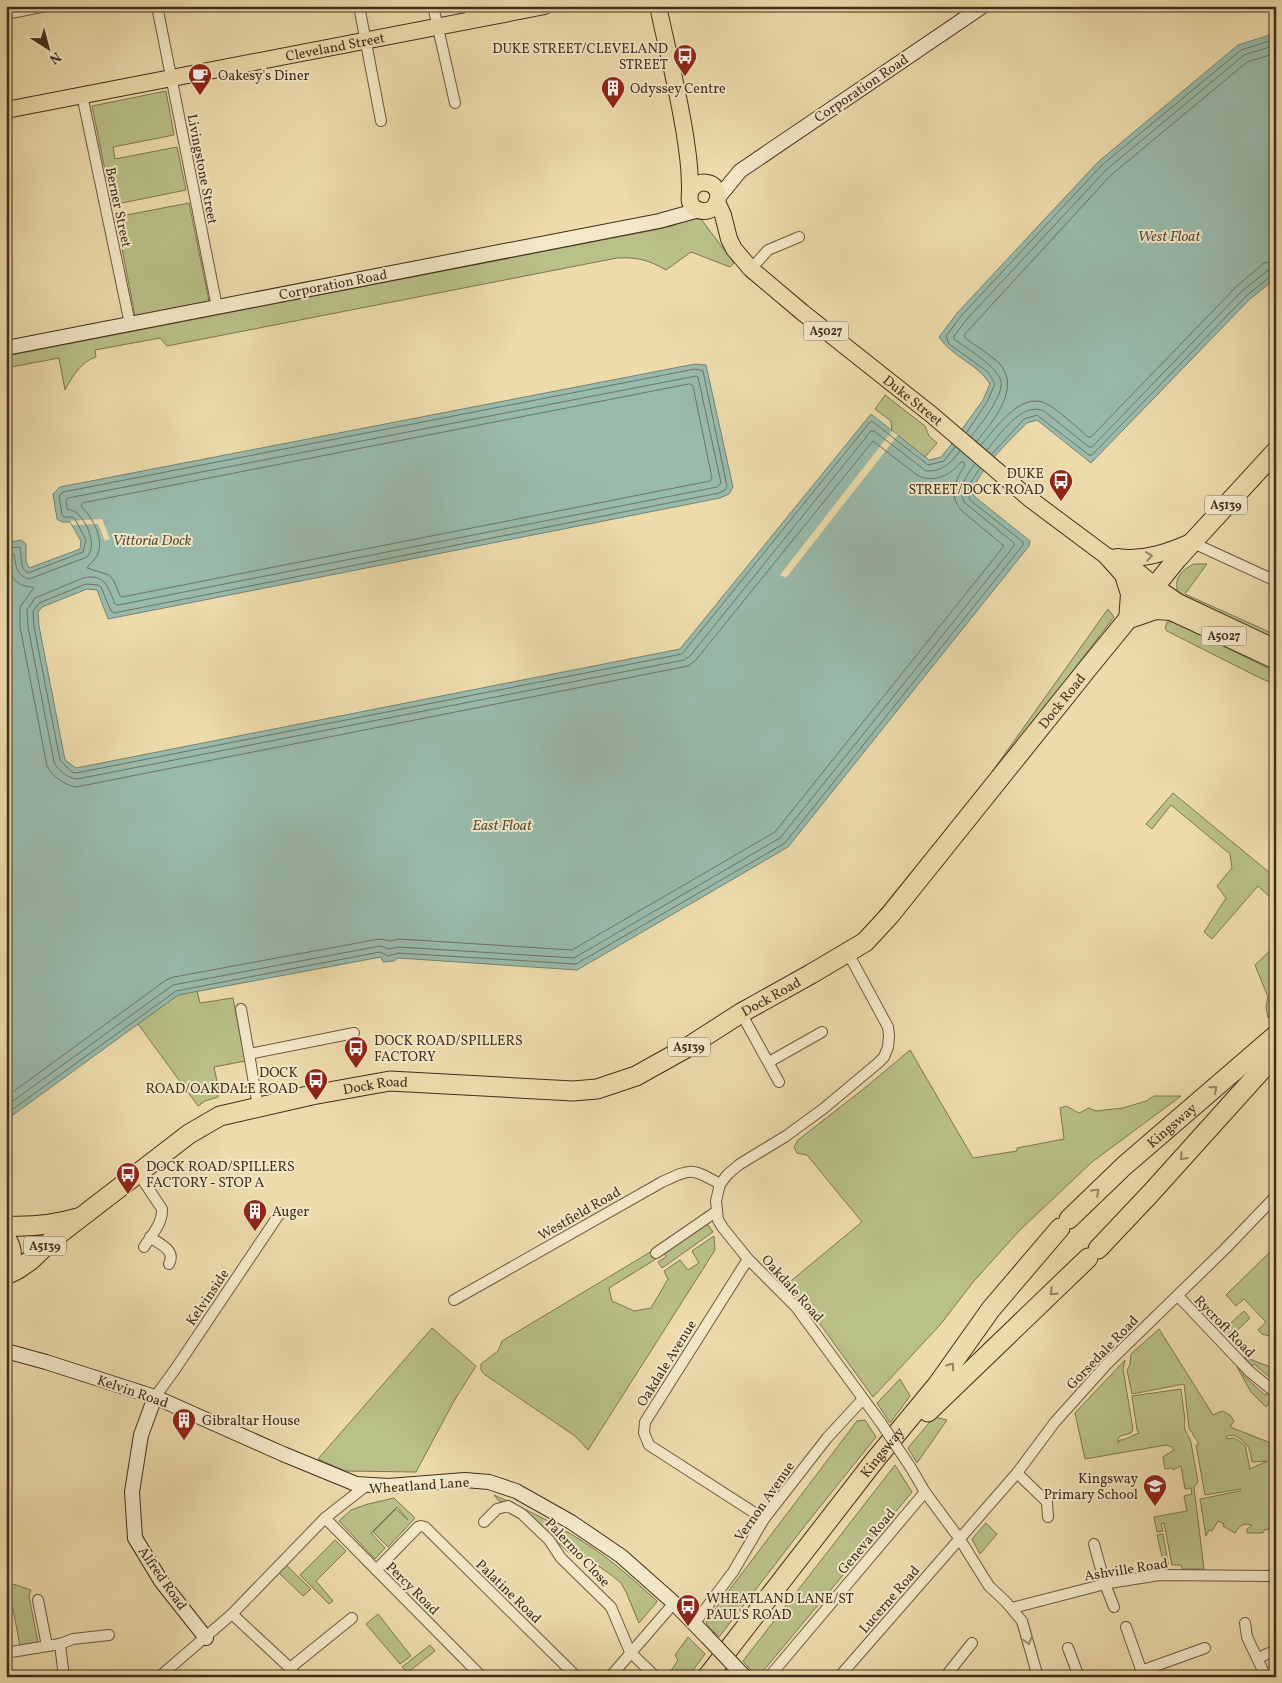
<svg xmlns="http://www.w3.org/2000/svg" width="1282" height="1683" font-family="Vollkorn,serif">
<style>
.green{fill:#b9c088;stroke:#7e7652;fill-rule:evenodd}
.water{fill:#99bbac;stroke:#768273}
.pier{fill:#eddbab}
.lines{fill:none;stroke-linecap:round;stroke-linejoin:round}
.shore{stroke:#6e7464;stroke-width:1}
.street-casing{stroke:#6d5840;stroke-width:12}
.secondary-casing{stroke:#422d1d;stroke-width:16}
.primary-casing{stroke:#422d1d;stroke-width:18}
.highway-casing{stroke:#422d1d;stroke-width:21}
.street{stroke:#f3e8c8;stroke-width:10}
.secondary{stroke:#f3e8c8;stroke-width:14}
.primary{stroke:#eddbab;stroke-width:16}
.highway{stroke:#eddbab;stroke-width:19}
.street-bridge-casing{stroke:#6d5840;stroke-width:12;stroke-linecap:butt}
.secondary-bridge-casing{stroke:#422d1d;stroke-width:16;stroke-linecap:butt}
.street-bridge{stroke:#f3e8c8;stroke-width:10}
.secondary-bridge{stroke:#f3e8c8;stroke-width:14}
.oneway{stroke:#988464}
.oneway2{stroke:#9a8a72}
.labels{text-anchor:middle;stroke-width:4;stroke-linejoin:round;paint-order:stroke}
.shield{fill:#f3e8c8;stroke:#776550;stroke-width:1}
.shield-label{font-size:12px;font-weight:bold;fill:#422d1d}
.street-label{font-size:14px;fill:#422d1d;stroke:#f3e8c8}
.poi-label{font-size:14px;fill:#422d1d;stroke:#f3e8c8;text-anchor:start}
.water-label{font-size:15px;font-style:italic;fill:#585041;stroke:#f3e8c8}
</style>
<rect width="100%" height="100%" fill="#eddbab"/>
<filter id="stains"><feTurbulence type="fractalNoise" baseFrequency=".004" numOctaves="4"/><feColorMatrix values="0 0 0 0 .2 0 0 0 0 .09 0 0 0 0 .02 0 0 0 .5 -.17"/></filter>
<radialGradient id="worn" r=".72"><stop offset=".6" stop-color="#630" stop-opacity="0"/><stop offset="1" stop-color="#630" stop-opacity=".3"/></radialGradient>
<g class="green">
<polygon points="166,91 174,135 113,147 115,159 177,147 186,190 112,205 92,106"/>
<polygon points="189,203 209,301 135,316 116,217"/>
<path d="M693,218l8,1 33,44 -4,4 -39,-15 -25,18c-17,-10 -29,-13 -49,-12l-450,88 -7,-8 -65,12 1,7c-16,5 -23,19 -31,33l-6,-32 -53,10v-12l648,-126 18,-4z"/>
<polygon points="885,395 925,426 929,436 937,443 925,457 892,431 891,421 875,409"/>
<path d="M1194,564h13l-22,30 91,41v9l-96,-47c-8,-15 -1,-26 14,-33z"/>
<polygon points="1108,609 1114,617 989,781 871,926 869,924 987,779"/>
<polygon points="1167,622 1174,622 1276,672 1276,684 1262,679 1167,631 1165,628"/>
<polygon points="1173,793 1276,878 1276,903 1258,886 1212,939 1204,932 1226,898 1217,886 1232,868 1230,854 1171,805 1152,829 1146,824"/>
<polygon points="1276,945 1276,1010 1268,1018 1266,1007 1268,997 1255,965"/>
<polygon points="197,991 200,1003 233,998 245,1061 214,1067 219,1091 249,1086 250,1087 218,1094 218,1097 205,1101 198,1106 138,1024 178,995"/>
<polygon points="910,1050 973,1158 1017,1151 1017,1148 1064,1139 1060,1108 1066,1106 1079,1113 1089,1108 1096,1111 1123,1108 1146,1101 1154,1096 1181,1096 1092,1162 1020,1230 974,1281 940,1325 873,1397 817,1320 786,1285 862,1222 807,1155 797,1153 794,1147 798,1140 866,1087"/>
<polygon points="705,1225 708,1225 713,1232 662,1268 658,1262 666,1257 664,1252"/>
<polygon points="714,1236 715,1250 588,1450 575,1436 484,1374 481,1370 481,1364 498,1351 502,1341 652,1251 656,1259 609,1288 612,1301 634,1311 651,1308 668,1279 664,1271 680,1260 688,1270 699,1263 692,1251"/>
<polygon points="1276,1246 1276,1338 1262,1334 1258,1330 1266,1322 1244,1299 1236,1306 1226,1295"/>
<polygon points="1244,1311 1250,1318 1229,1338 1222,1331"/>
<polygon points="432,1328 476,1366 454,1401 416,1472 345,1471 318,1459"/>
<path d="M1159,1329l54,86 9,-4 8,4 4,6 -4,6 46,18v79l-4,-2 -4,8 -3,-1 -2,4h-16v-4l5,-4c-9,-2 -12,0 -17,8l-12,-7 1,-2 -6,-3 -6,10 -3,-1 -3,6 -6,-37 40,-8 1,-2 -36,6 -9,-50 3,-1 -10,-16 -5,-44 -52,10 -5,-24 3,-5 1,-11zM1234,1435c15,9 15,11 18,27l15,-1 -17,8 -5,-24 -11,-7 -7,1 -1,-3z"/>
<polygon points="1244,1357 1268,1366 1276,1372 1276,1387 1271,1383 1273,1380 1254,1364 1252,1366"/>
<path d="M1125,1360l-2,9 10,60 -2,4 -11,3 -2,3v4l2,-3c7,0 12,-5 19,-7l-2,-3 -5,-34 49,-7 4,31c-3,10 4,14 6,23 2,13 5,26 7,39l-4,5 10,82h-22l-1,-4h-9l-8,-42 -3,1 2,7 -6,1 -3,-15 33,-6 -3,-15 8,-2 -1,-6 -6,1 -4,-23 -8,4 -2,-2 -6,1 -2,-12 11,-7 -2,-3 -6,-2 -81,14 -10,-46z"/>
<polygon points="1237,1367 1244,1373 1243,1375 1265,1395 1268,1393 1273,1398 1266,1407 1251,1392"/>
<polygon points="900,1379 910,1396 890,1423 877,1403"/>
<polygon points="934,1417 947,1420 917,1463 908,1448"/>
<polygon points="865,1420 876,1437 807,1523 719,1637 707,1625 706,1621 857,1421"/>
<polygon points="895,1465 912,1492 759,1676 756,1676 743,1661"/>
<path d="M494,1495c39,17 76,36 110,61 19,14 36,30 53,45l-1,2 -17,20 -13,-31 -5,-9 -11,-9 -25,-17 -17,-5 -42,-39 -17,-10 -10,-2z"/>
<polygon points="394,1498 415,1518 388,1547 373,1532 396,1509 408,1520 397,1507 371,1533 385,1548 375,1559 339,1521 351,1510 368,1504"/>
<polygon points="986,1523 997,1534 980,1554 972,1539"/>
<polygon points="1163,1534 1169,1568 1165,1569 1157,1535"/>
<polygon points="335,1540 346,1551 316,1581 333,1601 329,1604 300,1575"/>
<polygon points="286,1565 311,1589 303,1596 279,1573"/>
<polygon points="10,1583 31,1590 29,1596 38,1643 20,1646 9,1588"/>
<polygon points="378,1614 411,1656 400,1664 366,1624"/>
<polygon points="688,1637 705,1654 688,1677 663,1677 673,1668 678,1660 675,1655"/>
<polygon points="430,1645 435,1651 407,1673 410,1677 401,1677 400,1675 406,1671 402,1667"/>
</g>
<path class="water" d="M1276,33v245l-26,21 -159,164 -54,-43 -10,3c-18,18 -46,44 -55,69l3,5 55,44 -1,5 -241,301 -211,123 -179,-12 -4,3 -11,1 -2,-5 -203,38 -172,125v-577l15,-3 5,4v17l3,7 51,-19 1,-8 -11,-19h-8l-5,-3 -4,-25 7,-7 635,-123 11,1 27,122 -4,7 -9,4 -612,121 -11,-29 -10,-1 -45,18 -4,5 1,14 26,134 11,8 604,-119 191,-235 58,46 12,-3 9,-11 33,-46 7,-16c-12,-20 -38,-27 -51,-47l19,-25 140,-150 140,-117z"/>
<g class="pier">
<polygon points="892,431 898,435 786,578 780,575"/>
<polygon points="102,519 110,539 105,541 98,524 72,525 70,521"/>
</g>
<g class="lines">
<g class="shore">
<path d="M690,384l3,2 19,92 -2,3 -588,116 -2,-1 -6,-15 -5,-6 -22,-7c2,-4 7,-7 10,-12 8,-16 -4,-38 -16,-50l2,-3z"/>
<polyline points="967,432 987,402 995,384 988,372 949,344 946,336 962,315 1102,165 1241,50 1276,39"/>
<path d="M971,436c9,-10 33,-41 30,-55 -4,-15 -34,-32 -47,-42v-3l13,-17 139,-149 138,-115 32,-10"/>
<path d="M977,441c16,-20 45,-53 22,-78 -10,-9 -23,-17 -34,-25l-1,-3 147,-160 136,-113 29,-9"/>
<path d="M981,445c14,-16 39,-53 64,-42 13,6 31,24 43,34h3l146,-151 27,-23 12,-2"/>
<path d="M987,450c12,-15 35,-49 57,-39l45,36h3l150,-156 25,-20 9,-3"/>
<polyline points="992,454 1024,419 1037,415 1089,455 1092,455 1246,296 1271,276 1276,274"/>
<path d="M6,548l14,-1c2,9 -1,21 8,26l55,-21 3,-12 -11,-21 -3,-2h-8l-2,-2 -3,-19 4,-4 632,-123 8,2 24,115 -2,4 -6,3 -605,120 -3,-2 -10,-24 -3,-2 -12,-1 -47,19 -6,8 1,16 26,133 12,12 4,1 606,-119 188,-232h3l55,43 16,-4 11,-14"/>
<path d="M6,554h8c2,11 2,22 15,25l58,-22c10,-12 1,-33 -9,-43 -3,-3 -7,-4 -11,-5l-1,-9 2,-2 628,-122 2,1 23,106 -4,4 -599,118 -3,-1c-7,-17 -10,-31 -32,-26l-48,20 -8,12 1,17 26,135c4,9 14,16 23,17l607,-119 6,-4 181,-225h3l4,3 48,37c16,1 25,-8 34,-20"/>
<path d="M6,562c4,9 6,19 16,23 5,2 8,1 12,3l-14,19v20l27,139c5,10 17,19 29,21l612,-121 7,-5 178,-220 44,34c16,9 34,0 44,-13h3l1,3c-10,15 -17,31 -3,46l42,35 -229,286 -203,118 -173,-11 -9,2 -11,-2 -205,38 -8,3 -160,117"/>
<path d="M6,1106l167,-121 207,-39 9,3 10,-2 175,11 206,-120 234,-292v-3l-50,-41c-6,-15 2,-26 11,-38"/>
<path d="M6,1114l170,-123 204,-39 8,4 10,-3 178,11 209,-121 238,-298v-3l-53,-42c-5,-13 3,-21 10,-32"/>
</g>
<g class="street-casing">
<g id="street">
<polyline points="157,6 217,307"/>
<polyline points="359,6 381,121"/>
<polyline points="433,6 455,103"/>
<polyline points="469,6 471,20"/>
<polyline points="6,14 46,6"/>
<polyline points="82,95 130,324"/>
<polyline points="751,269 768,250 799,237"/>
<polyline points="1191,542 1276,581"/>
<polyline points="848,953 888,1027 889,1036 888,1047 884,1057 878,1063 823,1109 786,1136 740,1164 728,1174 720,1184 716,1201 718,1220 723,1228 748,1259 796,1307 881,1423"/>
<polyline points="241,1009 249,1054 354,1033"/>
<polyline points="741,1013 779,1082"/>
<polyline points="249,1054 258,1107"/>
<polyline points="769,1062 822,1032"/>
<path d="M138,1173l24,36c1,14 -11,27 -18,38"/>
<path d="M150,1237c11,8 26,13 19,27"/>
<polyline points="656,1253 717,1211"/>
<polyline points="748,1259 645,1422 644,1433 649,1445 764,1519"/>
<polyline points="1178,1296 1249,1371 1276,1393"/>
<path d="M454,1300l208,-118c30,-14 29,-14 58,2"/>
<polyline points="155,1397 176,1368 280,1213"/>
<polyline points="911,1468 925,1492 959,1538 989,1586 1006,1602 1022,1621 1038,1677"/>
<polyline points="1017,1473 1047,1502 1048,1517"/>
<polyline points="325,1518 482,1677"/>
<polyline points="484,1522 497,1509 508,1506 522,1514 549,1540 561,1558 611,1607 630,1652 656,1677"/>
<polyline points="1094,1544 1105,1584 1114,1607"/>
<polyline points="376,1570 418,1527 421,1526 425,1527 577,1677"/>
<polyline points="38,1600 47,1646"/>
<polyline points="1012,1608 1109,1583 1160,1575 1276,1576"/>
<polyline points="232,1614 290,1668 297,1677"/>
<polyline points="1245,1623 1247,1637 1266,1677"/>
<polyline points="694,1624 733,1572 764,1519 827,1438 863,1399"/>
<polyline points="1126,1627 1143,1675"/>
<polyline points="60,1644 64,1677"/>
<polyline points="1068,1648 1079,1677"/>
<polyline points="11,1652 60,1644 73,1639 109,1635"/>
<polyline points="1258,1658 1276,1650"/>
<polyline points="290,1668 352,1618"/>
<polyline points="1141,1671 1205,1648"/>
<polyline points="159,1677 232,1614 325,1518 367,1485"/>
<polyline points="610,1677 674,1603"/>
<polyline points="769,1677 925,1492"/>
<polyline points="839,1677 1017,1473 1055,1422 1107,1364 1225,1249 1276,1196"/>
<polyline points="945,1677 972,1643"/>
</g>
</g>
<g class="secondary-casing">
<g id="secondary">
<polyline points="718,198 740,171 983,6"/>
<polyline points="6,348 659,221 699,210"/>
<polyline points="6,1351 46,1362 155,1397 283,1454 356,1484 388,1486 465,1480 489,1482 516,1491 571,1522 621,1556 674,1603 707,1637"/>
<polyline points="155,1397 141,1435 132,1492 135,1538 161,1581 206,1638"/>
</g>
</g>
<g class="primary-casing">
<g id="primary">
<path d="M658,6c10,48 23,95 29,143 2,13 3,29 3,42 0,4 -1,7 0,11 5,12 23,12 27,0 7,-18 -18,-28 -27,-10"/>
<path id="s1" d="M6,110l539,-104"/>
<path id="s2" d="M717,202l6,13 6,24 5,10 17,20 51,43 130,103 98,84 75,56 18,20 35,29 13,8 105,49"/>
<polyline points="1110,557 1131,566 1155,586 1178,602 1276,648"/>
<path d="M1117,557c26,4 51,-5 74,-15"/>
<polyline points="1123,575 1129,594 1127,621 1156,611 1171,612"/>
</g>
</g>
<g class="highway-casing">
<g id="highway">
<path id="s3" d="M1069,1219l55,-53 152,-131"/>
<path d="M6,1226c24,1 48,-1 71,-8"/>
<path d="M6,1238c7,11 7,23 0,35"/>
<polyline points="1098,1249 1150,1194 1276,1054"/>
<path id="s4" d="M6,1275l12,-6 13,-9 23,-22 135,-104 31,-18 92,-21 78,-14 183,10 24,-2 39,-13 52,-29 53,-34 70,-39 54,-32 25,-27 202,-252 85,-104 99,-108"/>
<polyline points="928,1412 1088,1258"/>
<path id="s5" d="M707,1677l168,-217 62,-75 54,-76 69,-81"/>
</g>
</g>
<use href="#street" class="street"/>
<use href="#secondary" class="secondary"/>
<use href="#primary" class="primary"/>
<use href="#highway" class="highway"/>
<g class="street-bridge-casing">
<polyline id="street-bridge" points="881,1423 911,1468"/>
</g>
<g class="secondary-bridge-casing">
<polyline id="secondary-bridge" points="707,1637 745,1677"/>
</g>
<use href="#street-bridge" class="street-bridge"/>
<use href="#secondary-bridge" class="secondary-bridge"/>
</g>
<defs><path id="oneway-chevron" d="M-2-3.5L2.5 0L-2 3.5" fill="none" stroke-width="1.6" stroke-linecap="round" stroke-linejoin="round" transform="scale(1.25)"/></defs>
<g class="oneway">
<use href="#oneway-chevron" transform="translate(1149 556) rotate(-9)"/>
<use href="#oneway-chevron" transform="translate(1214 1089) rotate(-40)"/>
<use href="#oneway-chevron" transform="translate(1183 1157) rotate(132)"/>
<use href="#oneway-chevron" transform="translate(1096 1192) rotate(-44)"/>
<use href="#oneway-chevron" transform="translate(1053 1292) rotate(136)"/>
<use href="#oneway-chevron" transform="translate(951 1366) rotate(-55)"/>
</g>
<use class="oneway2" href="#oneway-chevron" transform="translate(1028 1641) rotate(74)"/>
<defs>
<g id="bus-pin" transform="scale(1.25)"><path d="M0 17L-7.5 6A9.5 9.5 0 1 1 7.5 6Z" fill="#8f2418" stroke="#f3e8c8"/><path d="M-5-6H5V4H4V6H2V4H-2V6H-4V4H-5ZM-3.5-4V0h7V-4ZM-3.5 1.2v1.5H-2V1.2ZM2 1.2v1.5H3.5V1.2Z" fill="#fff"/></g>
<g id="cafe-pin" transform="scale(1.25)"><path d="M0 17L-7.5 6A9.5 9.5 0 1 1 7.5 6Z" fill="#8f2418" stroke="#f3e8c8"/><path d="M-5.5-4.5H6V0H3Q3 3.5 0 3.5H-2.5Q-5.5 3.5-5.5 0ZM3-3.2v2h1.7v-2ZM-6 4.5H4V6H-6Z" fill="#fff"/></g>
<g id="building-pin" transform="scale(1.25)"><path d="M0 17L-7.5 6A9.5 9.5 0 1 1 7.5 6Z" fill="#8f2418" stroke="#f3e8c8"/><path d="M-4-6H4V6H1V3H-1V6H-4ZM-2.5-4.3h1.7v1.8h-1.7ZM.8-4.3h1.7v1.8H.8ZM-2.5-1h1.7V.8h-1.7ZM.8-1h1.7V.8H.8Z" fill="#fff"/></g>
<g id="school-pin" transform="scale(1.25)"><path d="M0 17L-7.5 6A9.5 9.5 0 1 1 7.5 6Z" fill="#8f2418" stroke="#f3e8c8"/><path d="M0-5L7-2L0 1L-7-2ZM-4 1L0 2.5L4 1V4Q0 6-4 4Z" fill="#fff"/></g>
</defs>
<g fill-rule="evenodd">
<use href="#bus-pin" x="685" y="56"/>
<use href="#cafe-pin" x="200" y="75"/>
<use href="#building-pin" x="613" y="88"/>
<use href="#bus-pin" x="1061" y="481"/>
<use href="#bus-pin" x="356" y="1048"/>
<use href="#bus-pin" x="316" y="1080"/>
<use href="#bus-pin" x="128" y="1174"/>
<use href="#building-pin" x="255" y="1211"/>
<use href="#building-pin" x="184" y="1420"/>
<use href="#school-pin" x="1155" y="1486"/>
<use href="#bus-pin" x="688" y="1606"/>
</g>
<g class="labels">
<g class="shield">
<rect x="803.5" y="321.5" width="45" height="19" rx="4"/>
<rect x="1205" y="495.5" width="42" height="19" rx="4"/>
<rect x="1201.5" y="626.5" width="45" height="19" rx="4"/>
<rect x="668" y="1037.5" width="42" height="19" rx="4"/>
<rect x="24" y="1236.5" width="42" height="19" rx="4"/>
</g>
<g class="shield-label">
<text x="826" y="335">A5027</text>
<text x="1226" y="509">A5139</text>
<text x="1224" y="640">A5027</text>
<text x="689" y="1051">A5139</text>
<text x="45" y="1250">A5139</text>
</g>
<g class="street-label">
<text dy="5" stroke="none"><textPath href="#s1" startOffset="335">Cleveland Street</textPath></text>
<text transform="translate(861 88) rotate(-34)" y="5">Corporation Road</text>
<text transform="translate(203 169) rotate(79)" y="5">Livingstone Street</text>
<text transform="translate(119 207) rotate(78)" y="5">Berner Street</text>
<text transform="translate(333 284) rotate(-11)" y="5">Corporation Road</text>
<text dy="5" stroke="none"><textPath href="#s2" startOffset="285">Duke Street</textPath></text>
<text dy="5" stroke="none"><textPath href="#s4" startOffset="1266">Dock Road</textPath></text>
<text dy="5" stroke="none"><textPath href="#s4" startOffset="846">Dock Road</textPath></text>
<text dy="5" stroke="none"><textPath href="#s4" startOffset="426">Dock Road</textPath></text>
<text dy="5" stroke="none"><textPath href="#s3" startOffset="139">Kingsway</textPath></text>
<text transform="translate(579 1213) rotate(-30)" y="5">Westfield Road</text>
<text transform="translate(793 1288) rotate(48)" y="5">Oakdale Road</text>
<text transform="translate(207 1297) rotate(-56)" y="5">Kelvinside</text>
<text transform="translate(1225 1326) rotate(46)" y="5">Rycroft Road</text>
<text transform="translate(1102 1352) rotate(-46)" y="5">Gorsedale Road</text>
<text transform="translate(666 1363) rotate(-58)" y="5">Oakdale Avenue</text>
<text transform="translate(133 1391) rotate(19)" y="5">Kelvin Road</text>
<text dy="5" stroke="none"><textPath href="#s5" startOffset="285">Kingsway</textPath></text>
<text transform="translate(419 1485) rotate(-4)" y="5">Wheatland Lane</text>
<text transform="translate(764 1501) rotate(-55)" y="5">Vernon Avenue</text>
<text transform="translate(866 1541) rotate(-50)" y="5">Geneva Road</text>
<text transform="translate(578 1552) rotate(47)" y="5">Palermo Close</text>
<text transform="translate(1126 1569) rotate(-9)" y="5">Ashville Road</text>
<text transform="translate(163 1578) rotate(55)" y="5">Alfred Road</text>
<text transform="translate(413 1588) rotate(45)" y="5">Percy Road</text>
<text transform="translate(509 1591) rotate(44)" y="5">Palatine Road</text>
<text transform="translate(889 1599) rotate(-49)" y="5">Lucerne Road</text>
</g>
<g class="poi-label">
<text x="668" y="53" text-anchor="end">DUKE STREET/CLEVELAND<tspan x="668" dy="16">STREET</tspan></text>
<text x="218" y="80">Oakesy's Diner</text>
<text x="630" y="93">Odyssey Centre</text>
<text x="1044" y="478" text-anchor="end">DUKE<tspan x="1044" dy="16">STREET/DOCK ROAD</tspan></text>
<text x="374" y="1045">DOCK ROAD/SPILLERS<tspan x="374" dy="16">FACTORY</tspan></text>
<text x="298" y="1077" text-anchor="end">DOCK<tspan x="298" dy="16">ROAD/OAKDALE ROAD</tspan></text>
<text x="146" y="1171">DOCK ROAD/SPILLERS<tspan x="146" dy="16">FACTORY - STOP A</tspan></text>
<text x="272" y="1216">Auger</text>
<text x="202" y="1425">Gibraltar House</text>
<text x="1138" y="1483" text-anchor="end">Kingsway<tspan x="1138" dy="16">Primary School</tspan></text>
<text x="706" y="1603">WHEATLAND LANE/ST<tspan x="706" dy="16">PAUL'S ROAD</tspan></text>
</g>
<g class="water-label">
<text x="1169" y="241">West Float</text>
<text x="152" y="545">Vittoria Dock</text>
<text x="502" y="830">East Float</text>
</g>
</g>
<rect width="1282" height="1683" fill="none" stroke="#eddbab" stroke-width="25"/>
<rect x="8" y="8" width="1267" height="1668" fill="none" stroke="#422d1d" stroke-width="2.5"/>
<rect x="12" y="12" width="1257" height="1658" fill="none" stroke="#422d1d"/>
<g transform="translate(48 48) rotate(144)" stroke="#f3e8c8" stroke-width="4" paint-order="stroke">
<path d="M0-4L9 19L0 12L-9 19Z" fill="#422d1d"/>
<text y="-8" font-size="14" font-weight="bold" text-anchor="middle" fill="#422d1d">N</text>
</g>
<rect width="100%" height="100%" filter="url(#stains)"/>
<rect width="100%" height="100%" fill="url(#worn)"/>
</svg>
